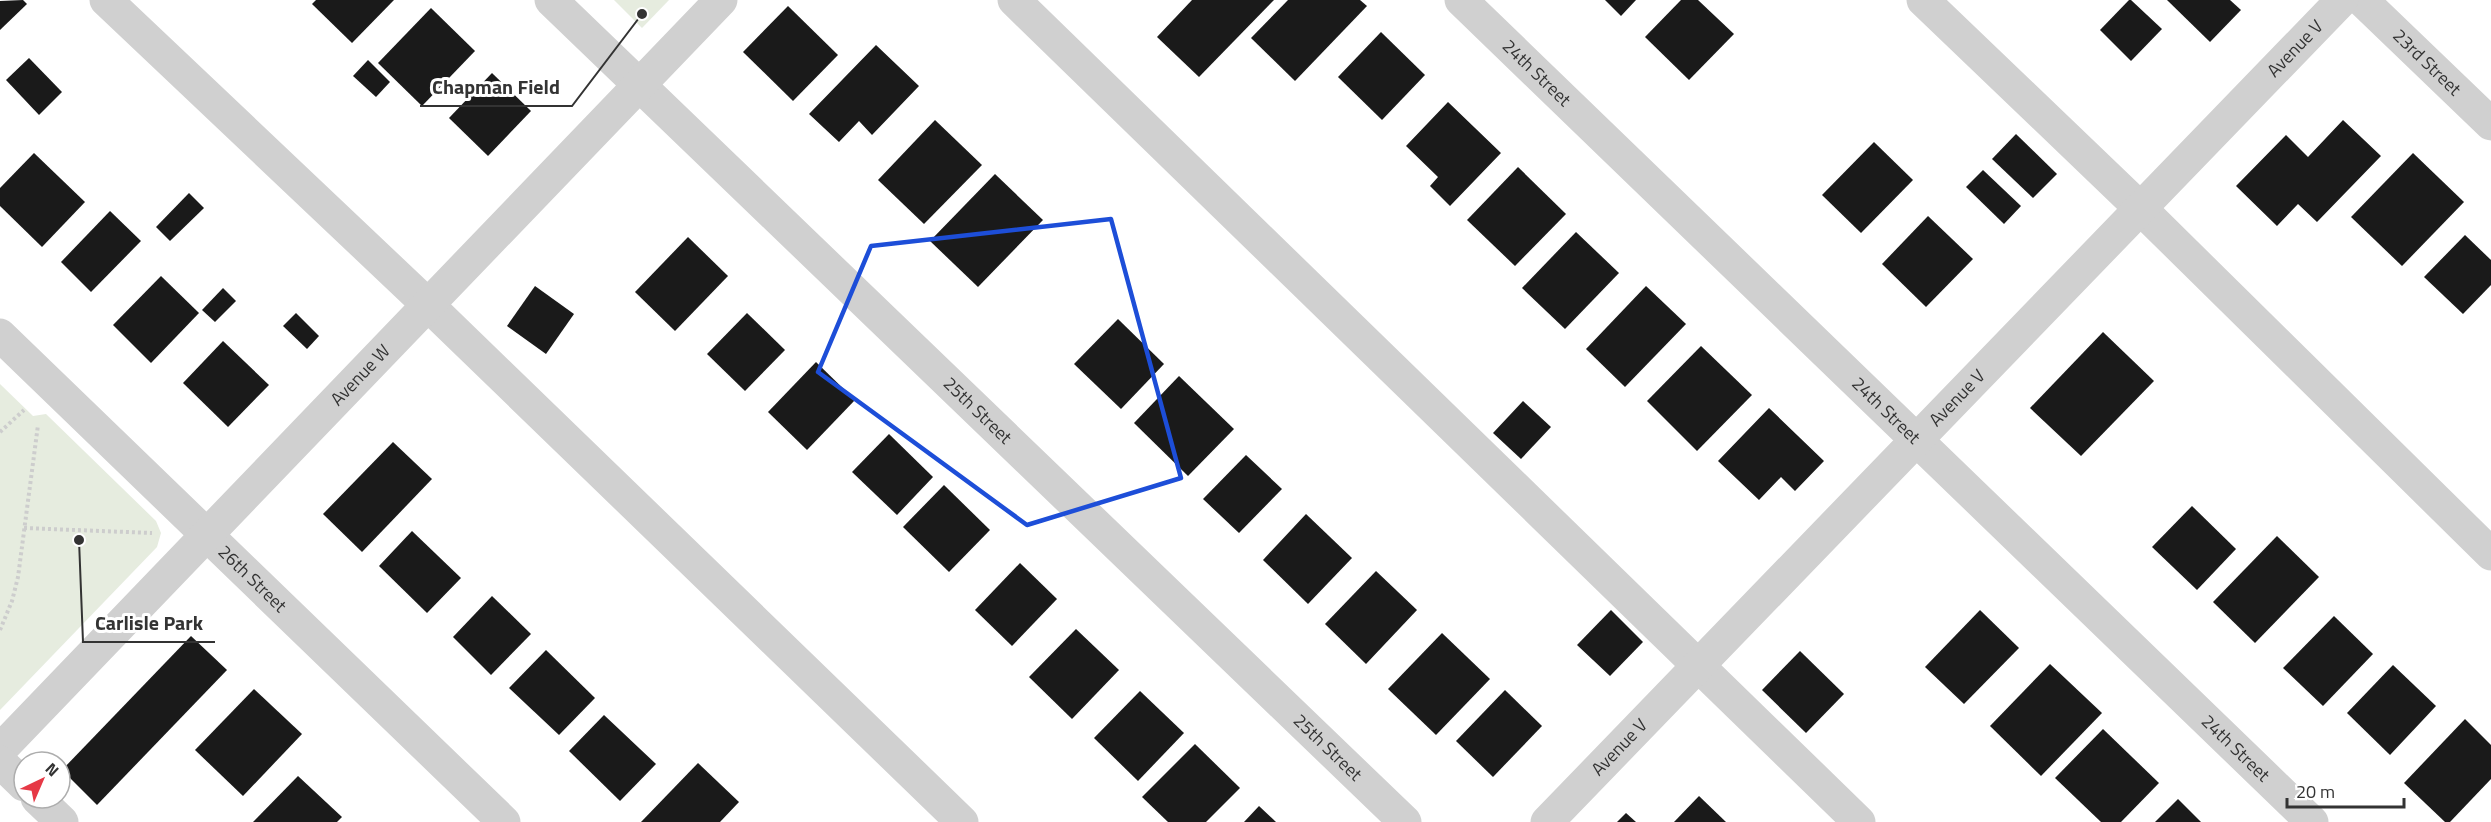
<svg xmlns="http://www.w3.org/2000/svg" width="2491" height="822" font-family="'Titillium Web',sans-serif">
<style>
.green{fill:#e6ecdf}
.building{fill:#1a1a1a}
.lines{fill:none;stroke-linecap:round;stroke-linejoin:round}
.path{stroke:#cdcdcd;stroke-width:4;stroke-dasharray:3 3;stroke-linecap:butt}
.minor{stroke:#d0d0d0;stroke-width:33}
.marked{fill:none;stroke:#1d4ed8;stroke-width:4.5;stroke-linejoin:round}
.labels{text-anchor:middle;stroke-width:6;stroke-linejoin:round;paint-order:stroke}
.street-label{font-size:18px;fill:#333;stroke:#fff}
.leader{fill:none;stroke:#333;stroke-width:2}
.callout-dot{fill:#333;stroke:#fff;stroke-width:2}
.callout-label{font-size:20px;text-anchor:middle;font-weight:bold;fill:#333;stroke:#fff;stroke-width:6;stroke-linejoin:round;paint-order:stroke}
</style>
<rect width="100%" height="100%" fill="#fff"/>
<g class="green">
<polygon points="614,0 669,0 642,28"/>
<polygon points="0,384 33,416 46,414 156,521 161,533 157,547 0,710"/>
</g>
<g class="building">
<polygon points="23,0 27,4 0,30 0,1"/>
<polygon points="316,0 394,0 352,43 312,4"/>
<polygon points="1192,0 1274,0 1199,77 1157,37"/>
<polygon points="1288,0 1360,0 1367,6 1295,81 1251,38"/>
<polygon points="1605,0 1636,0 1621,16"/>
<polygon points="1681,0 1698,0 1734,34 1689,80 1645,37"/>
<polygon points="2129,0 2131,0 2162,29 2131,61 2100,30"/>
<polygon points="2167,0 2230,0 2241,10 2210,42"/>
<polygon points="788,6 838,55 793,101 743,52"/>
<polygon points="431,8 475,51 422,106 378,63"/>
<polygon points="1381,32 1425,75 1382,120 1338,77"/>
<polygon points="876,45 919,86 872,135 859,121 839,142 809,114"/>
<polygon points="29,58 62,92 39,115 6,80"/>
<polygon points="368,60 390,82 376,97 353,76"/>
<polygon points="492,73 531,111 488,156 449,118"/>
<polygon points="1448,102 1501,153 1450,206 1430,186 1438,177 1406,146"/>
<polygon points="935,120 982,165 924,224 878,180"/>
<polygon points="2343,120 2381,156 2317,222 2298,204 2277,226 2236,186 2286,135 2308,157"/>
<polygon points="2016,134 2057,174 2033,198 1992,159"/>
<polygon points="1874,142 1913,180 1861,233 1822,195"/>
<polygon points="34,153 85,202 42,247 0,206 0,188"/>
<polygon points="2413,153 2464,202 2402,266 2351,217"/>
<polygon points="1518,167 1566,214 1515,266 1467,220"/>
<polygon points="1983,170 2021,206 2004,224 1966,187"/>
<polygon points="995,174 1043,220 978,287 930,241"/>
<polygon points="189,193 204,208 170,241 156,227"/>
<polygon points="110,211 141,241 91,292 61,262"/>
<polygon points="1928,216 1973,259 1926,307 1882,264"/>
<polygon points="1576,232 1619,273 1565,329 1522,288"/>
<polygon points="2465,235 2491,260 2491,285 2463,314 2424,277"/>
<polygon points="688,237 728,276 675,331 635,292"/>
<polygon points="161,276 199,313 151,363 113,325"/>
<polygon points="535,286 574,314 546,354 507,326"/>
<polygon points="1646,286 1686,324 1625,387 1586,349"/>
<polygon points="223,288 236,301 215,322 202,310"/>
<polygon points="296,313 319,336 307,349 283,326"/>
<polygon points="747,313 785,350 745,391 707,354"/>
<polygon points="1118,319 1164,364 1121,409 1074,364"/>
<polygon points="2103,332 2154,381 2081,456 2030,408"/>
<polygon points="223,341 269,385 228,427 183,383"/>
<polygon points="1701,346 1752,395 1697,451 1647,401"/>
<polygon points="816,362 855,400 807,450 768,412"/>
<polygon points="1179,376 1234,429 1188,476 1134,423"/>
<polygon points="1523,401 1551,427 1521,459 1493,433"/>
<polygon points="1769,408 1824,461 1795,491 1781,477 1759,500 1718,461"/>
<polygon points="889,434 933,477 897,515 852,472"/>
<polygon points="393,442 432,479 362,552 323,514"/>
<polygon points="1246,455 1282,489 1239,533 1203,499"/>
<polygon points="944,485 990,530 949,572 903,527"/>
<polygon points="2192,506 2236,549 2197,590 2152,547"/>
<polygon points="1306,514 1352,558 1308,604 1263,560"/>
<polygon points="412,531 461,578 427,613 379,566"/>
<polygon points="2277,536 2319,577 2255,643 2213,602"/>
<polygon points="1020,563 1057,599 1012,646 975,610"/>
<polygon points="1376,571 1417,610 1366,664 1325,624"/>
<polygon points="492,596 531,634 491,675 453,637"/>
<polygon points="1611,610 1643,642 1610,676 1577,645"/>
<polygon points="1980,610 2019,648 1964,704 1925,667"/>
<polygon points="2334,616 2373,654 2323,706 2283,668"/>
<polygon points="1076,629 1119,670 1072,719 1029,677"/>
<polygon points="1442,633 1490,679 1436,735 1388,689"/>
<polygon points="191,636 227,670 97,805 62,770"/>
<polygon points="546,650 595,698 559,735 509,688"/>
<polygon points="1800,651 1844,694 1806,733 1762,690"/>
<polygon points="2050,664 2102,713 2041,776 1990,726"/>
<polygon points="2393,665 2436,706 2390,755 2347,713"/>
<polygon points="254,689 302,734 243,796 195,750"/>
<polygon points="1505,690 1542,726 1493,777 1456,741"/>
<polygon points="1140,691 1184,733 1138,781 1094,738"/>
<polygon points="604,715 656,764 620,801 569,751"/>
<polygon points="2465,719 2491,745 2491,779 2450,822 2445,822 2404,783"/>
<polygon points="2103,729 2159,783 2121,822 2101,822 2055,778"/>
<polygon points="1195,744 1240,788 1206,822 1168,822 1142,797"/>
<polygon points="698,763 739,802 720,822 641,822"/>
<polygon points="298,776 342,817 337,822 253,822"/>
<polygon points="1699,796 1726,822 1674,822"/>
<polygon points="2178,799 2201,822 2155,822"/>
<polygon points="1259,806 1276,822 1244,822"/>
<polygon points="1626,813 1636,822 1617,822"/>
</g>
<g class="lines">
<g class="path">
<polyline points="0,432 24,410"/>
<polyline points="24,528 152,533"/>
<polyline points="0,630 12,601 18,577 38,425"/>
</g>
<g class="minor">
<polyline points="106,0 428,305 962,822"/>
<path id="s1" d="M551,0l854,822"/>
<polyline points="1014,0 1859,822"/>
<path id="s2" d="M1461,0l851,822"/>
<polyline points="1923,0 2140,208 2491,554"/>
<path id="s3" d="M2362,0l129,124"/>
<path id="s4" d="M0,335l504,487"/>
<path id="s5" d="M0,750l721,-750"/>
<polyline points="0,762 24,785"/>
<polyline points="37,798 62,822"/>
<path id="s6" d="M1547,822l795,-822"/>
</g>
</g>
<path class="marked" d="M1111,219l70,259 -154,47 -209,-153 53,-126z"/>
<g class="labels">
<g class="street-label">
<text dy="6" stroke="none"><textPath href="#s6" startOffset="1076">Avenue V</textPath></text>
<text dy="6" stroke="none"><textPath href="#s3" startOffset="90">23rd Street</textPath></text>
<text dy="6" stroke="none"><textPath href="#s2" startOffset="105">24th Street</textPath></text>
<text dy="6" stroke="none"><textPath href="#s5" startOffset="520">Avenue W</textPath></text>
<text dy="6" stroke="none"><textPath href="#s6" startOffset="590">Avenue V</textPath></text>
<text dy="6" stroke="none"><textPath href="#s1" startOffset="592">25th Street</textPath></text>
<text dy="6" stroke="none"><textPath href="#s2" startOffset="591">24th Street</textPath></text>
<text dy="6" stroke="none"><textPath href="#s4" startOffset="351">26th Street</textPath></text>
<text dy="6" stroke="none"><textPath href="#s6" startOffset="104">Avenue V</textPath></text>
<text dy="6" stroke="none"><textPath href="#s1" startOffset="1078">25th Street</textPath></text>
<text dy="6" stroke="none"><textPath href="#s2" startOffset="1077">24th Street</textPath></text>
</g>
</g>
<path class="leader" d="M642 14L572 106H420M79 540L83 642H215"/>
<g class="callout-dot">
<circle cx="642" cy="14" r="6"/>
<circle cx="79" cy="540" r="6"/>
</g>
<g class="callout-label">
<text x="496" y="94">Chapman Field</text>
<text x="149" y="630">Carlisle Park</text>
</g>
<g transform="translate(42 780) rotate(44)"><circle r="28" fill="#ffffff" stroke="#adadad" stroke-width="1.5"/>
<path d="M0-4.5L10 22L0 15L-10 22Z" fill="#e63946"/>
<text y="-9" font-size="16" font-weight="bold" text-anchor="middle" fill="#333333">N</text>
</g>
<path d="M2287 798v9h117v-9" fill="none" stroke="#333333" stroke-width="3"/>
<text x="2296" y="798" font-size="18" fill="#333333" stroke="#ffffff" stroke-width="4.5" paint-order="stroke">20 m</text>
</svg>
